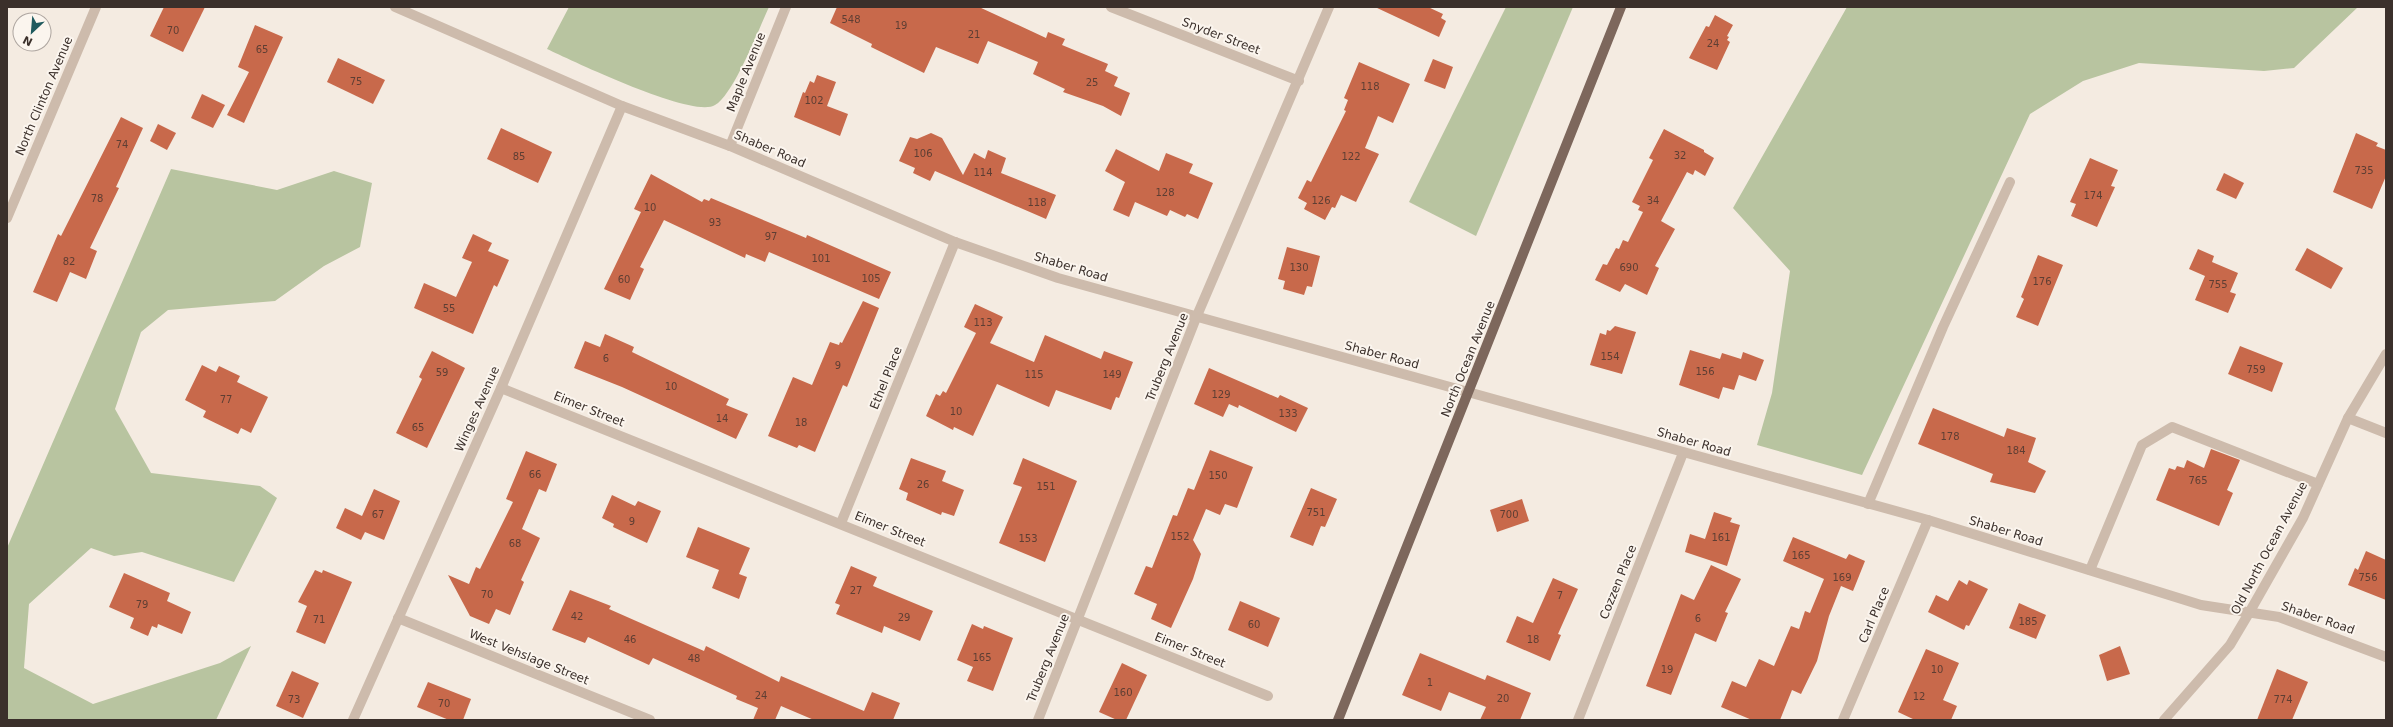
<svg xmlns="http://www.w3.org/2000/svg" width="2393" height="727" font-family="'DejaVu Sans',sans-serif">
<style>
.green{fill:#b8c4a0}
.building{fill:#c8694b}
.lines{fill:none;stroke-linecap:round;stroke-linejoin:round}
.minor{stroke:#cdbbac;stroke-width:10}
.major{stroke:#7d675c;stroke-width:10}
.labels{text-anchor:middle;stroke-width:4;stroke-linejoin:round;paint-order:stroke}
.number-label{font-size:10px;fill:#5e3e33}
.street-label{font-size:12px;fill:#3b302b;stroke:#fbf5ee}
</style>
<rect width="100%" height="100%" fill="#f4ebe1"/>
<g class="green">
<path d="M569,7h200c-10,21 -35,87 -54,98 -22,14 -142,-44 -168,-56z"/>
<polygon points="1506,7 1573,7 1476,236 1409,202"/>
<polygon points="1847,7 2358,7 2294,68 2264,71 2139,63 2083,81 2030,114 1862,475 1757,445 1772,393 1790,271 1733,208"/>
<polygon points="171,169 277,190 334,171 372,183 360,247 324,266 275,301 168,310 141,332 115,409 151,473 260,486 277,498 234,582 142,552 114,556 91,548 29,604 24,668 93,704 220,663 251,646 216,720 7,720 7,548"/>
</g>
<g class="building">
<polygon points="164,7 205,7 183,52 150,36"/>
<polygon points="837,7 979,7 1046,38 1048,32 1065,39 1062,45 1108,64 1105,71 1118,77 1114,86 1130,93 1121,116 1103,106 1063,92 1065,89 1033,74 1038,62 988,41 978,64 936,47 924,73 871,47 872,44 830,23"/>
<polygon points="1375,7 1428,7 1443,14 1441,18 1446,21 1439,37"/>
<polygon points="1715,15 1733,25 1727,36 1729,37 1727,40 1730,42 1717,70 1689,58 1706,26 1709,27"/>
<polygon points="255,25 283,37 244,123 227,115 249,72 238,67"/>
<polygon points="338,58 385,80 373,104 327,82"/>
<polygon points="1433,59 1453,67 1445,89 1424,81"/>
<polygon points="1359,62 1410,84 1393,123 1378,116 1365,148 1379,154 1356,202 1341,195 1335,208 1332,207 1325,220 1304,209 1307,203 1298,198 1307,180 1311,182 1346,111 1344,110 1348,100 1344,98"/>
<polygon points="817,75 836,82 827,106 848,114 840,136 794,117 803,92 805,93 810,81 814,83"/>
<polygon points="202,94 225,105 213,128 191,118"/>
<polygon points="121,117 143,128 116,187 119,188 90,248 97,251 86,279 70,272 57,302 33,292 58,234 61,236"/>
<polygon points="158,124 176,133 167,150 150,141"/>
<polygon points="501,128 552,152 538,183 487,159"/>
<polygon points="1664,129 1704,150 1704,152 1714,158 1705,176 1695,170 1693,175 1687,172 1661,221 1675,229 1655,266 1659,268 1647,295 1625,284 1620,292 1595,280 1603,264 1607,265 1616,248 1619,249 1623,240 1628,242 1643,212 1638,210 1640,206 1632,202 1653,160 1649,158"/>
<polygon points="931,133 942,138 963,175 974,153 985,159 988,150 1006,158 1001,173 1056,195 1046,219 935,171 930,181 913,173 915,168 899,161 910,137 917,139"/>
<polygon points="2356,133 2378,143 2376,146 2386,150 2386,176 2372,209 2333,192"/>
<polygon points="1116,149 1159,171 1166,153 1193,164 1189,173 1213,183 1198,219 1187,214 1185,217 1170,210 1167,216 1135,202 1129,217 1113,210 1125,182 1105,171"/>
<polygon points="2090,158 2118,170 2111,186 2115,187 2097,227 2071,216 2076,204 2070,202"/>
<polygon points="2224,173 2244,183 2236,199 2216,190"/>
<polygon points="651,174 702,202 704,199 709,201 711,198 806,238 807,235 891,272 879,299 769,252 765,262 746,254 745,258 664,220 640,267 644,269 630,300 604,289 641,212 634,209"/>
<polygon points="473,234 492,243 488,251 509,260 497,287 494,285 473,334 414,308 424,283 456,297 472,262 462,258"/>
<polygon points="1287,247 1320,256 1312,287 1307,286 1304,295 1283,289 1285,281 1278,279"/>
<polygon points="2307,248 2343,268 2331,289 2295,270"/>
<polygon points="2198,249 2214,256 2212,262 2238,273 2230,292 2236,294 2228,313 2195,300 2205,276 2189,269"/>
<polygon points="2038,255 2063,265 2038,326 2016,317 2024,299 2021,297"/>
<polygon points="863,301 879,308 847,387 843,385 815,452 799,445 797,448 768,436 793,377 812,385 830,342 839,345 840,342 842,343"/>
<polygon points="975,304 1003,317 990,343 1034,362 1045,335 1101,359 1104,351 1133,362 1119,398 1116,397 1111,410 1056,390 1049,407 997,384 973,436 954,427 953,430 926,416 936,394 940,396 943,391 946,393 976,333 964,327"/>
<polygon points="1615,326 1636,332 1622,374 1590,365 1600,333 1606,335 1607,330 1610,331"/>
<polygon points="605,334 634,347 632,352 729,399 726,405 748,414 736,439 622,387 574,368 585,341 600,347"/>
<polygon points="2240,346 2283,363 2272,392 2228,374"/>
<polygon points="1690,350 1720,359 1722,353 1741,359 1743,352 1764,360 1756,381 1739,375 1734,390 1723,387 1719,399 1679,385"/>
<polygon points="432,351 465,368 427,448 396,433 422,379 419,377"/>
<polygon points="202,365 216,372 219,366 240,376 237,382 268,397 251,433 241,428 238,434 203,417 206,411 185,400"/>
<polygon points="1209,368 1278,398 1280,395 1308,408 1296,432 1239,405 1238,408 1229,404 1223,417 1194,404"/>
<polygon points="1933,408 2004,437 2007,428 2036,438 2028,462 2046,471 2035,493 1990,482 1993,474 1918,444"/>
<polygon points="2211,449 2240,460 2227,490 2233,493 2219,526 2156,500 2169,468 2175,470 2177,466 2184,468 2187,460 2204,468"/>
<polygon points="1210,450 1253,467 1237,508 1225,504 1220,515 1206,509 1193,540 1201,554 1193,579 1171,628 1151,619 1157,604 1134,594 1146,566 1152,568 1173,515 1177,516 1188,488 1194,490"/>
<polygon points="526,451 557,464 546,492 539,489 522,529 540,538 521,580 524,582 510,615 496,609 489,624 470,616 448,575 469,584 476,567 480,569 513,502 506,499"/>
<polygon points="911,458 946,471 942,481 964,490 954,516 942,512 941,515 906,500 908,493 899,489"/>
<polygon points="1023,458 1077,481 1045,562 999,543 1022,487 1013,484"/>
<polygon points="1311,488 1337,499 1325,527 1321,526 1313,546 1290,537"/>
<polygon points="374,489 400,501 384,540 365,532 361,540 336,528 345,508 362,516"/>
<polygon points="612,495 635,506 638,501 661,511 647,543 613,527 614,524 602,518"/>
<polygon points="1522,499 1529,521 1497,532 1490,510"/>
<polygon points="1714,512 1732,518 1730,522 1740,525 1727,566 1685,552 1690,534 1705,539"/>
<polygon points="698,527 750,548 739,574 747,577 739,599 712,588 719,570 686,557"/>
<polygon points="1793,537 1846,559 1849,554 1865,561 1853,591 1841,586 1829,616 1817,661 1801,694 1792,690 1780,720 1752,720 1721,707 1732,681 1746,687 1759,659 1774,666 1791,626 1799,629 1805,611 1810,613 1824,579 1783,561"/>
<polygon points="2366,551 2386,560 2386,600 2348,585 2355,568 2358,570"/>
<polygon points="1711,565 1741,579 1725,612 1728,613 1716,642 1695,633 1671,695 1646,686 1681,594 1694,600"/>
<polygon points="851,566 877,577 873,586 933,611 920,641 884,626 882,633 836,614 840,605 835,603"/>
<polygon points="315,570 322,573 323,570 352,582 325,644 296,632 307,606 298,602"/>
<polygon points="124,573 170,593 167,601 191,612 182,634 158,624 157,628 152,626 148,636 130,628 134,618 109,607"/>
<polygon points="1553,578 1578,589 1558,634 1561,635 1550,661 1506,642 1517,616 1533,623"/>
<polygon points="1959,580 1967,585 1969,580 1988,589 1969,626 1966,625 1964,630 1928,612 1936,595 1948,601"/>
<polygon points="570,590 611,606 609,609 704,651 706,646 779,682 781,676 864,711 872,692 900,703 893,720 814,720 781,706 775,720 753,720 758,708 736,699 737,696 653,658 649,665 588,637 585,643 552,630"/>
<polygon points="1240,601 1280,618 1268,647 1228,630"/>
<polygon points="2019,603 2046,615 2036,639 2009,628"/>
<polygon points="972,624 983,629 984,626 1013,638 993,691 967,681 973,667 957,660"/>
<polygon points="2120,646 2130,674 2107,681 2099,655"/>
<polygon points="1926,649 1959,663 1943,700 1957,706 1951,720 1915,720 1898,712"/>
<polygon points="1420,653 1485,680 1487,675 1531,693 1520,720 1480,720 1486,707 1449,692 1441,711 1402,695"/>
<polygon points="1122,663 1147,675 1126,720 1117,720 1099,712"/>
<polygon points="2277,669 2308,682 2292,720 2257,720"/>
<polygon points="292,671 319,683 303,718 276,706"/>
<polygon points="428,682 471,699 463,720 449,720 417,707"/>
</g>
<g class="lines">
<g class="minor">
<polyline points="395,7 622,106 730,146 955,242 1058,278 1928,520 2201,605 2279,617 2386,657"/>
<polyline points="1111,7 1299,81"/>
<polyline points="730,146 786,7"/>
<polyline points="7,218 96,7"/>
<polyline points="501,388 1268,696"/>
<polyline points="2348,418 2386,433"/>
<polyline points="1868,504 1943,327 2010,182"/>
<polyline points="841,523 955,242"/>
<polyline points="2090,570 2142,445 2172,427 2318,484"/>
<polyline points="398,618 650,720"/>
<polyline points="353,720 501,388 622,106"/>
<polyline points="1038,720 1196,318 1329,7"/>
<polyline points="1578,720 1683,453"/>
<polyline points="1843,720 1928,520"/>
<polyline points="2164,720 2230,645 2249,613 2303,518 2348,418 2386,354"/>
</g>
<polyline class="major" points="1338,720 1621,7"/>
</g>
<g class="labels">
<g class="number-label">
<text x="851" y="23">548</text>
<text x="901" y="29">19</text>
<text x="173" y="34">70</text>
<text x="974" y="38">21</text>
<text x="1713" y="47">24</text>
<text x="262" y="53">65</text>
<text x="356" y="85">75</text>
<text x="1092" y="86">25</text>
<text x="1370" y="90">118</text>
<text x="814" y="104">102</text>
<text x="122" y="148">74</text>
<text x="923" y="157">106</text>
<text x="1680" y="159">32</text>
<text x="519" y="160">85</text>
<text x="1351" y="160">122</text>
<text x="2364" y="174">735</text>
<text x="983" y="176">114</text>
<text x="1165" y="196">128</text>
<text x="2093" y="199">174</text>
<text x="97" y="202">78</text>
<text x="1321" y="204">126</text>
<text x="1653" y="204">34</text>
<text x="1037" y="206">118</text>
<text x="650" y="211">10</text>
<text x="715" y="226">93</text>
<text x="771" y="240">97</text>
<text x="821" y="262">101</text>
<text x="69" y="265">82</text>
<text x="1299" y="271">130</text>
<text x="1629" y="271">690</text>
<text x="871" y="282">105</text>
<text x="624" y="283">60</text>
<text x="2042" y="285">176</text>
<text x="2218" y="288">755</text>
<text x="449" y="312">55</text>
<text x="983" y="326">113</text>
<text x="1610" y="360">154</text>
<text x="606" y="362">6</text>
<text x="838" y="369">9</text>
<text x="2256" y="373">759</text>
<text x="1705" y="375">156</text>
<text x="442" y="376">59</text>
<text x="1034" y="378">115</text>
<text x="1112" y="378">149</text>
<text x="671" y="390">10</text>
<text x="1221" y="398">129</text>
<text x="226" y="403">77</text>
<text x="956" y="415">10</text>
<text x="1288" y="417">133</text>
<text x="722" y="422">14</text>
<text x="801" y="426">18</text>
<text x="418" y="431">65</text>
<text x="1950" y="440">178</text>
<text x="2016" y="454">184</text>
<text x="535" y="478">66</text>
<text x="1218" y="479">150</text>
<text x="2198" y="484">765</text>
<text x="923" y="488">26</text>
<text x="1046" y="490">151</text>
<text x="1316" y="516">751</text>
<text x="378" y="518">67</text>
<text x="1509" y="518">700</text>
<text x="632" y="525">9</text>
<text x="1180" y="540">152</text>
<text x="1721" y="541">161</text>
<text x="1028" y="542">153</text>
<text x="515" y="547">68</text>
<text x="1801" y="559">165</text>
<text x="1842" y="581">169</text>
<text x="2368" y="581">756</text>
<text x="856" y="594">27</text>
<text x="487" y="598">70</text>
<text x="1560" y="599">7</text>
<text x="142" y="608">79</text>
<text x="577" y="620">42</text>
<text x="904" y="621">29</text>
<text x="1698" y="622">6</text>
<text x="319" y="623">71</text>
<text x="2028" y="625">185</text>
<text x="1254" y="628">60</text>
<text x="630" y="643">46</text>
<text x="1533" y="643">18</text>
<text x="982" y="661">165</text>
<text x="694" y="662">48</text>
<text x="1667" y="673">19</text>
<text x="1937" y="673">10</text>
<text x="1430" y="686">1</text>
<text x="1123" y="696">160</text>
<text x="761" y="699">24</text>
<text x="1919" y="700">12</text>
<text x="1503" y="702">20</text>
<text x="294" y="703">73</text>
<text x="2283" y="703">774</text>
<text x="444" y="707">70</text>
</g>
<g class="street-label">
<text transform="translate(1221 36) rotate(21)" y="4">Snyder Street</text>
<text transform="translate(746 72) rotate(-68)" y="4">Maple Avenue</text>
<text transform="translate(44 96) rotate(-67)" y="4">North Clinton Avenue</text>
<text transform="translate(770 149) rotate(23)" y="4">Shaber Road</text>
<text transform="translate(1071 267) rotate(17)" y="4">Shaber Road</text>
<text transform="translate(1382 355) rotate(15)" y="4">Shaber Road</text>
<text transform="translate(1167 357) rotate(-68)" y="4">Truberg Avenue</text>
<text transform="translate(1468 359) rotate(-68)" y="4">North Ocean Avenue</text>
<text transform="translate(886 378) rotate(-68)" y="4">Ethel Place</text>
<text transform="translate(477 409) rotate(-66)" y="4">Winges Avenue</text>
<text transform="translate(589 409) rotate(22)" y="4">Eimer Street</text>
<text transform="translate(1694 442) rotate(16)" y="4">Shaber Road</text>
<text transform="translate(890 529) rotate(22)" y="4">Eimer Street</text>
<text transform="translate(2006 531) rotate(17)" y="4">Shaber Road</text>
<text transform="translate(2269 548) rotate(-62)" y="4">Old North Ocean Avenue</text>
<text transform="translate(1618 582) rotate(-68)" y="4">Cozzen Place</text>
<text transform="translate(1874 615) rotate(-67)" y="4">Carl Place</text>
<text transform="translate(2318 618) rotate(19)" y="4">Shaber Road</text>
<text transform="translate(1190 650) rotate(22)" y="4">Eimer Street</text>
<text transform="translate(529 657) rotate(22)" y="4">West Vehslage Street</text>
<text transform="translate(1048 658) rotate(-68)" y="4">Truberg Avenue</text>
</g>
</g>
<rect width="2393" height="727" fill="none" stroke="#3b302b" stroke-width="16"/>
<g transform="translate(32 32) rotate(206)"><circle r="19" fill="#fbf5ee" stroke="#aea6a0"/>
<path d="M0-3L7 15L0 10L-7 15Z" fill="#1f5a5e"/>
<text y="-6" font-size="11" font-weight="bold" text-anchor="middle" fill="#3b302b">N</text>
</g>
</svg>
